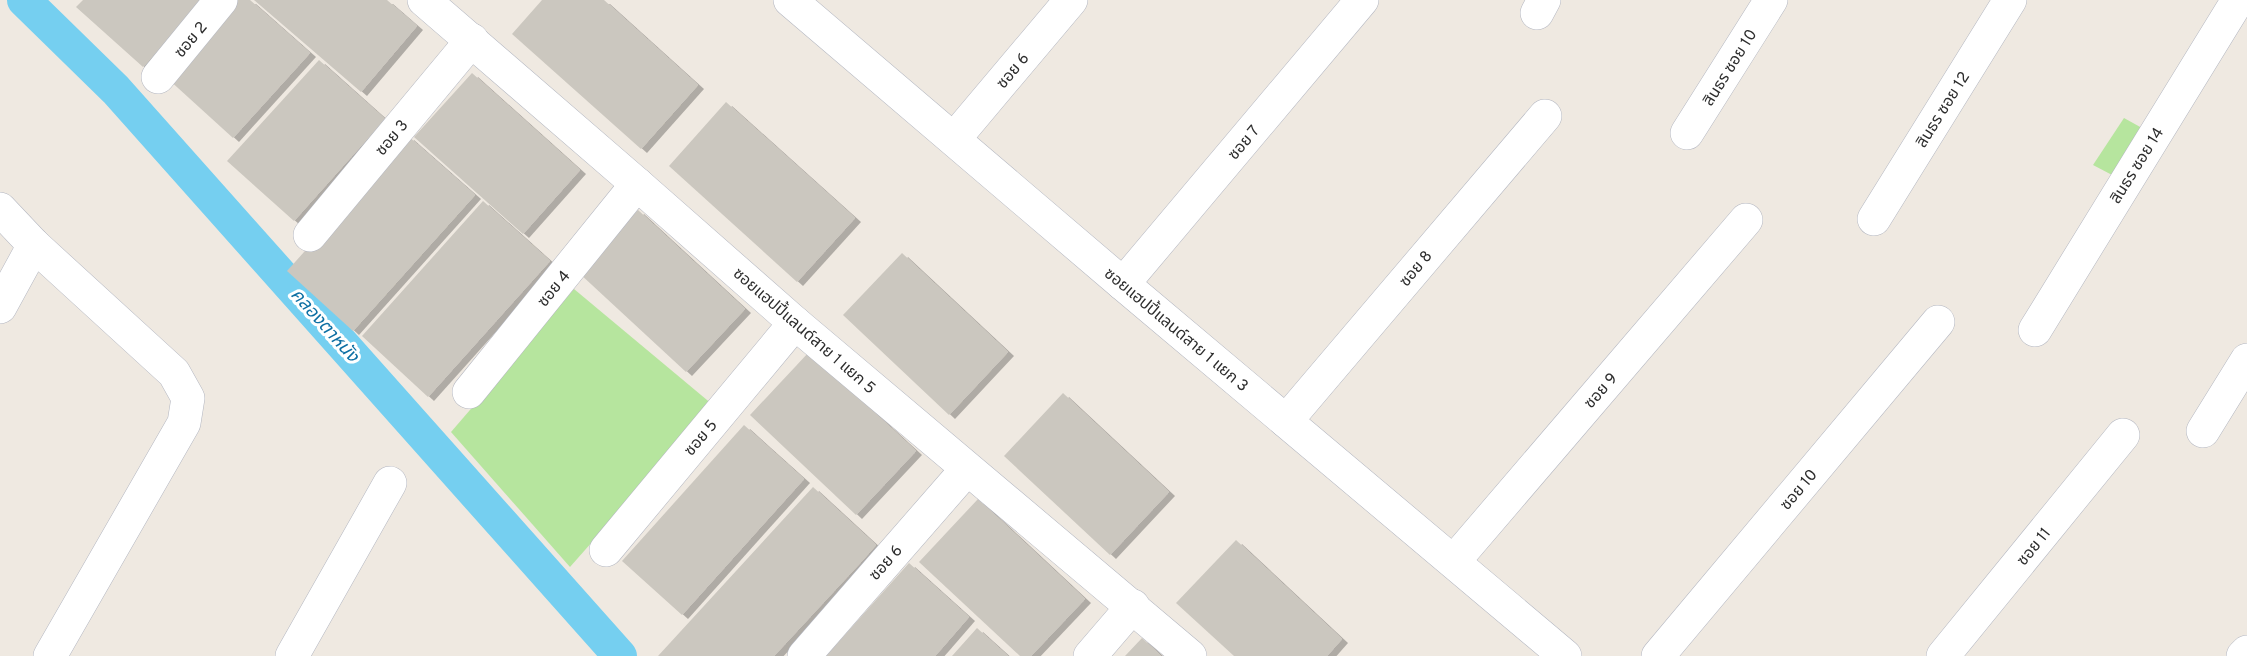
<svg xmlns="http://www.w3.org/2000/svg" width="2247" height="656" font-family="Overpass,'Noto Sans Thai',sans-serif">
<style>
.green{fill:#b6e59e}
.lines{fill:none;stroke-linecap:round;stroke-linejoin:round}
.canal{stroke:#75cff0;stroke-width:34}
.building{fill:#cbc7bf;filter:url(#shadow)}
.minor-casing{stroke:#b4b7c1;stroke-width:34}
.minor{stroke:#fff;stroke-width:33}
.labels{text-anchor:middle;stroke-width:6;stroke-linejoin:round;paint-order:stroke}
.street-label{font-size:16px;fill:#2e2e2e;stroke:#fff}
.water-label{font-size:18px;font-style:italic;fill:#0d6fa3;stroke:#fff}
</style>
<defs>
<filter id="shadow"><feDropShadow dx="6" dy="4" stdDeviation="0" flood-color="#0004"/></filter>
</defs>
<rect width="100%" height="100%" fill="#efe9e1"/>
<g class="green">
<polygon points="2124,118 2142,128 2114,176 2093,165"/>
<polygon points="574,289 713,405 570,567 451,432"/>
</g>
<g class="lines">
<polyline class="canal" points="24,0 116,90 620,656"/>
</g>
<g class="building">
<polygon points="83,0 203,0 143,67 76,7"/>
<polygon points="237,0 250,0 310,53 233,138 167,78"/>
<polygon points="254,0 387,0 417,26 361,92"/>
<polygon points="542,0 604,0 698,85 641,149 512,34"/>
<polygon points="319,60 385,119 294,221 227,161"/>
<polygon points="472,73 580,170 523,234 414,137"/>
<polygon points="726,102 855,218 797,282 669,166"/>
<polygon points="408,136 475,195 353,331 287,271"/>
<polygon points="483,201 550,261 428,397 362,336"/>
<polygon points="638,210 745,309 686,372 579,273"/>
<polygon points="902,253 1008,352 949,415 843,315"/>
<polygon points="809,352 916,451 856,515 750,415"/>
<polygon points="1063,393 1169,492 1110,555 1004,456"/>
<polygon points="744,425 804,479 682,615 622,561"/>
<polygon points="813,487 876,545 862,561 774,656 658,656"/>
<polygon points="978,499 1085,599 1031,656 1020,656 919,562"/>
<polygon points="1236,540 1342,639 1327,656 1234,656 1176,603"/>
<polygon points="909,563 969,617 943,647 935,656 826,656"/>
<polygon points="977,628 1008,656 952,656"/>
<polygon points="1142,638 1157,652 1161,656 1125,656"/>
</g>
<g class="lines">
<g class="minor-casing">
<g id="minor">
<polyline points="424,0 637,184 795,323 1190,656"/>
<polyline points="790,0 1123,284 1565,656"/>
<polyline points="1537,13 1544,0"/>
<polyline points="158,77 221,0"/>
<polyline points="1687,133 1771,0"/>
<polyline points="954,139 1071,0"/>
<polyline points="0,209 34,245 174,373 188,398 184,423 50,656"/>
<polyline points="1874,219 2010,0"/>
<polyline points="310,235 472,40"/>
<polyline points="1123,284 1362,0"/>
<polyline points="0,307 34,245"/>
<polyline points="2035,330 2238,0"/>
<polyline points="469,392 637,184"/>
<polyline points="1286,421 1545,116"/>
<polyline points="2203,431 2247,360"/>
<polyline points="606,550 795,323"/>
<polyline points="1454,561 1746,220"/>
<polyline points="292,656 390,483"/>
<polyline points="804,656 967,469"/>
<polyline points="1090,656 1133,606"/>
<polyline points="1658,656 1938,322"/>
<polyline points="1943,656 2123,435"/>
<polyline points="2243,656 2247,652"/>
</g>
</g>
<use href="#minor" class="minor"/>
</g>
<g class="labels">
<g class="street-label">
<text transform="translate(190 39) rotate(-50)" y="6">ซอย 2</text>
<text transform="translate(1729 67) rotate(-58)" y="6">สินธร ซอย 10</text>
<text transform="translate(1012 70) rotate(-50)" y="6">ซอย 6</text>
<text transform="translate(1942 109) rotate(-58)" y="6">สินธร ซอย 12</text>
<text transform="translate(391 137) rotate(-50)" y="6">ซอย 3</text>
<text transform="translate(1243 142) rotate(-50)" y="6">ซอย 7</text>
<text transform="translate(2136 165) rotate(-58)" y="6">สินธร ซอย 14</text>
<text transform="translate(1415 268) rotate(-50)" y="6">ซอย 8</text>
<text transform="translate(553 288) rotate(-51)" y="6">ซอย 4</text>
<text transform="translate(1177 329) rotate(40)" y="6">ซอยแฮปปี้แลนด์สาย 1 แยก 3</text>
<text transform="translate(805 330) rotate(41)" y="6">ซอยแฮปปี้แลนด์สาย 1 แยก 5</text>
<text transform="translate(1600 390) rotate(-49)" y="6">ซอย 9</text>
<text transform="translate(700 437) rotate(-50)" y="6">ซอย 5</text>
<text transform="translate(1798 489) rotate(-50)" y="6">ซอย 10</text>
<text transform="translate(2033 546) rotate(-51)" y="6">ซอย 11</text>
<text transform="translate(885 562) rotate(-49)" y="6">ซอย 6</text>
</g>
<g class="water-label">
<text transform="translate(325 325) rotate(48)" y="6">คลองตาหนัง</text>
</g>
</g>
</svg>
